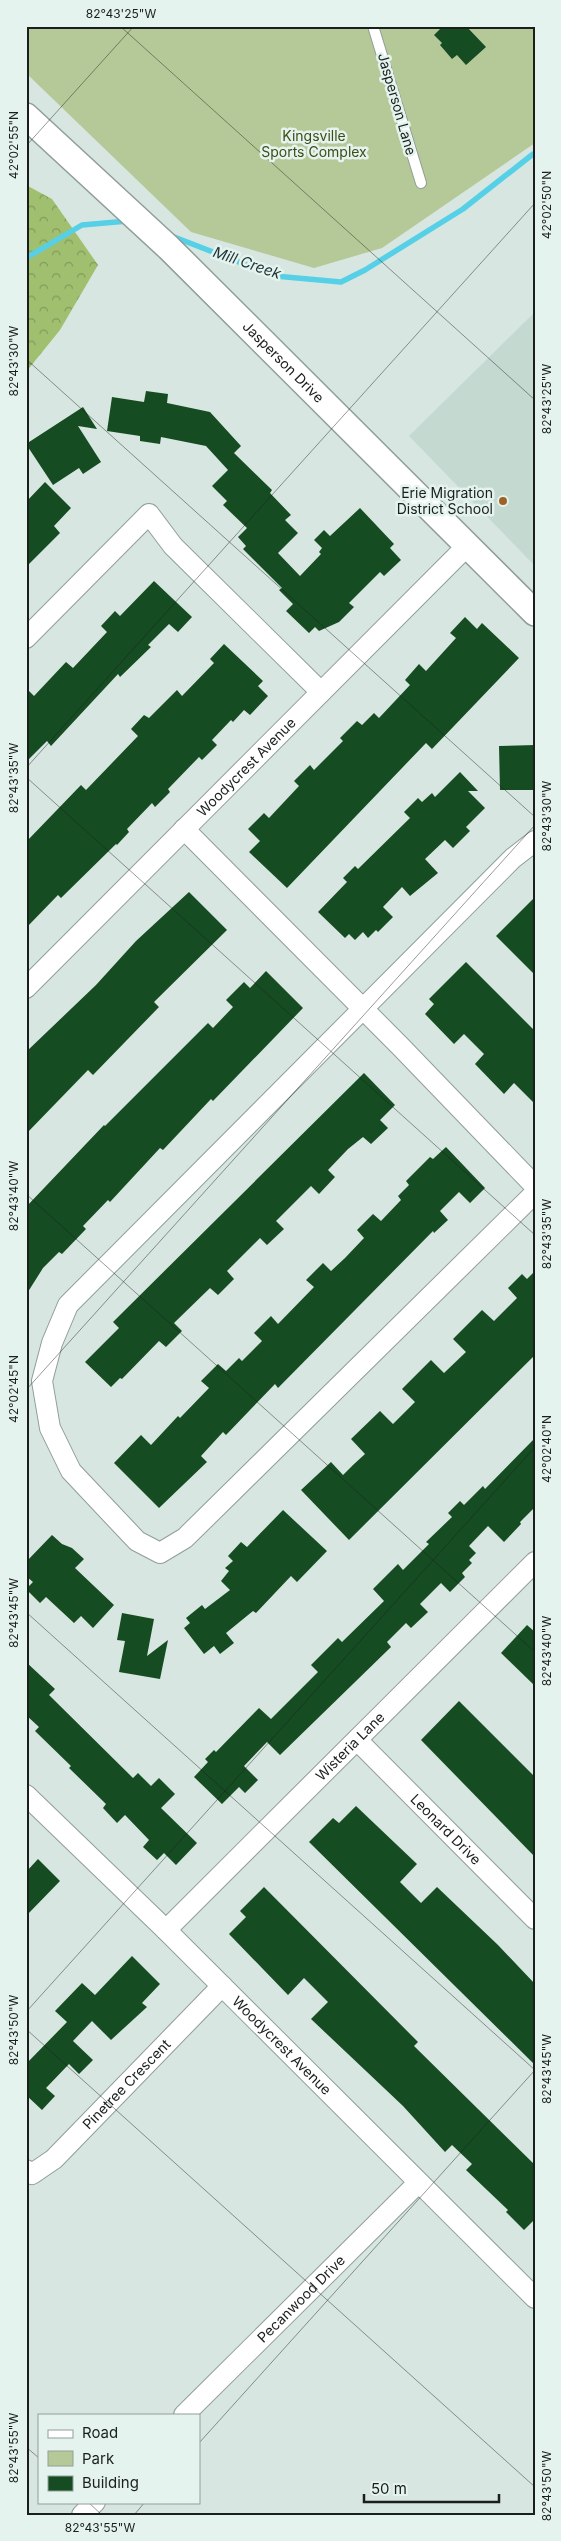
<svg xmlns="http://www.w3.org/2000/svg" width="561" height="2541" font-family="Inter,sans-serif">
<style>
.built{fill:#c4d9d0}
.green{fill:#b5c998}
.forest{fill:url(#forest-crowns)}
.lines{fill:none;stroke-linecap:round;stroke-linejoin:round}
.stream{stroke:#56d0e7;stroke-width:5.5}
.building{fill:#164c22}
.service-casing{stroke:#909e98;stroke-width:12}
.minor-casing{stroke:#909e98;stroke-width:22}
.tertiary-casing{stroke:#909e98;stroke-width:28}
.service{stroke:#fff;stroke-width:10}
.minor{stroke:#fff;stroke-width:20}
.tertiary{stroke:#fff;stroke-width:25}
.ticks{fill:none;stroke:#1a1f1d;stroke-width:1;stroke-opacity:0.45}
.poi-dot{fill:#9f6225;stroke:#e4f3ed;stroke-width:2}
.labels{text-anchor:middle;stroke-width:5;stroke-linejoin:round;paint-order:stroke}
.street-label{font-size:14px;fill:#1a1f1d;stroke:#e4f3ed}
.park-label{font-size:14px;fill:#3a4e15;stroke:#e4f3ed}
.poi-label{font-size:14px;fill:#1a1f1d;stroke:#e4f3ed;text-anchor:end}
.water-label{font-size:15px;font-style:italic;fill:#1c3236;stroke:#e4f3ed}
.neatline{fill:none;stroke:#1a1f1d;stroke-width:2}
.ticks-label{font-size:12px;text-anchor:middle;fill:#1a1f1d}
</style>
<defs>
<pattern id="forest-crowns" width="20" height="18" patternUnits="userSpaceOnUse" patternTransform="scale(1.25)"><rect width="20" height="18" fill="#a0bf6f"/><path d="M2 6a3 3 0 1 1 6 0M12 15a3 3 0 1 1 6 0" fill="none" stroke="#829b5b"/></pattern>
</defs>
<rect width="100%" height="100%" fill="#d7e6e0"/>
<polygon class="built" points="535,312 535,566 409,436"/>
<polygon class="green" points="26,26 535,26 535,143 382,248 314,268 191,232 26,73"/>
<polygon class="forest" points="26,185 52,199 98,265 60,330 26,372"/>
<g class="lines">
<g class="stream">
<polyline points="169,235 275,276 341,282 365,270 463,209 533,154 535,155"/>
<polyline points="26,258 82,225 128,221"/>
</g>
</g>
<g class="building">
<polygon points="443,26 466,26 486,47 466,65 457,55 452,59 440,45 442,43 434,35"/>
<polygon points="146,391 168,394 167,403 210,412 241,446 234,453 272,490 270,493 291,515 285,520 298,533 278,553 300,576 321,554 319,552 322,548 314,540 324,530 330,536 360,508 394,544 390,548 401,560 384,576 380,572 349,603 354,607 339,622 319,631 315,627 309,633 286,611 293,604 279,590 282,588 243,549 246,546 238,537 247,528 223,505 227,501 212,486 228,470 206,446 161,437 160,444 140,441 140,436 107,431 112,397 144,402"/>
<polygon points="83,407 97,429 78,426 101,462 83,474 79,468 53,485 26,444"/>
<polygon points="45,482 71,508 54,526 60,533 26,567 26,502"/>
<polygon points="154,581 192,617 178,632 169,624 148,645 151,647 120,677 118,674 51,746 47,741 26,762 26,688 34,696 66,662 73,668 107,632 101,626 115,611 120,616"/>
<polygon points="465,617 477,629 482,623 519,658 432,749 426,743 287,888 249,852 260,841 248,829 264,813 269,818 299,786 294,781 310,765 314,770 343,741 340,738 357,721 362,725 374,713 379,718 410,685 405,680 419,664 426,671 456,638 450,633"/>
<polygon points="224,644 263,681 258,686 268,696 250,715 244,710 233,722 231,720 212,740 217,745 202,760 199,757 168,789 170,792 155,807 152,803 127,829 129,832 117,845 116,844 61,898 58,895 26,928 26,842 81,785 86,790 138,736 131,729 144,715 149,718 177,690 182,696 214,663 210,659"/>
<polygon points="535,745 535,790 500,790 499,746"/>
<polygon points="460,772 478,791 468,791 485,808 466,827 470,831 453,848 445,840 425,859 438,873 410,896 402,887 383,907 393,917 378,932 376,930 368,938 363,932 355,940 349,934 345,938 318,912 347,882 343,878 355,866 358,869 410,818 404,812 418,798 422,802 432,793 435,797"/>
<polygon points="189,892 227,930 154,1002 159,1007 93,1075 88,1070 26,1134 26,1052 96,985 136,941"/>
<polygon points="535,897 535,975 496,936"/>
<polygon points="466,962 535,1031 535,1104 514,1083 504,1094 475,1064 484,1054 464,1034 454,1044 425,1014 434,1004 429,999"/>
<polygon points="266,971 303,1008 213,1101 211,1099 163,1150 160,1148 110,1202 108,1200 83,1226 86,1229 62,1254 59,1252 43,1268 26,1295 26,1207 104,1125 105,1126 208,1023 213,1028 233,1007 226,1000 244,982 250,988"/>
<polygon points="364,1073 395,1105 380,1120 388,1128 371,1144 363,1137 348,1149 328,1170 335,1177 319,1194 311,1186 276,1221 284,1229 267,1245 260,1238 227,1271 234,1279 218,1295 210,1288 174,1323 182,1331 166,1347 159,1341 122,1379 120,1378 111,1387 85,1362 119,1328 113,1322"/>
<polygon points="446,1147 485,1188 470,1203 459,1192 440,1211 448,1220 434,1233 433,1231 278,1388 275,1384 226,1435 223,1432 201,1456 207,1462 159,1508 114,1463 141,1435 151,1445 178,1416 180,1418 209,1388 201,1381 218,1364 226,1371 239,1358 242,1361 262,1341 254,1333 271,1316 278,1324 314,1287 306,1280 323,1263 331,1271 345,1258 364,1238 357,1230 373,1214 381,1221 401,1200 398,1196 409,1185 406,1181 430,1157 433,1159"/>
<polygon points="535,1271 535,1355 349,1540 301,1490 331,1462 343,1475 353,1465 365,1454 351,1439 380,1411 393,1424 415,1402 402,1389 431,1360 444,1373 466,1352 453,1339 482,1310 494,1321 517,1298 508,1288 522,1274 527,1279"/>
<polygon points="535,1438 535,1507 520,1522 521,1524 504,1542 488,1526 469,1546 476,1553 469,1560 472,1563 462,1573 465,1577 450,1592 441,1583 420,1604 428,1612 411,1628 406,1623 387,1642 391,1647 280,1755 267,1742 244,1766 258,1780 245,1793 239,1787 222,1804 194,1777 208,1762 205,1759 214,1750 216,1752 259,1708 271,1719 318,1672 311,1665 338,1638 342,1642 384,1601 373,1589 398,1564 403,1570 429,1544 426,1542 452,1517 448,1513 460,1501 464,1505 483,1486 485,1489"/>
<polygon points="283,1510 327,1551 297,1582 291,1576 256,1613 253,1611 226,1633 234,1643 220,1654 214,1646 204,1654 184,1628 190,1623 186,1618 202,1605 205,1609 230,1590 221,1581 229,1571 225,1568 233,1561 228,1556 241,1542 247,1547"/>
<polygon points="52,1535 62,1544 72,1548 84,1559 75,1568 114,1605 93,1628 81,1616 74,1623 46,1597 40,1603 26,1589 33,1582 26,1576 26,1562"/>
<polygon points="122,1613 154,1619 147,1656 168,1640 160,1679 119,1672 125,1641 117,1640"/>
<polygon points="527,1625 535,1632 535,1686 501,1653"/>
<polygon points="26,1662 55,1689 49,1695 133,1778 138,1773 151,1786 159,1778 175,1794 161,1808 197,1843 176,1865 164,1853 157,1860 143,1847 149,1840 125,1815 117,1823 103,1808 106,1804 69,1768 71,1766 35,1731 39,1727 26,1715"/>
<polygon points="459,1701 535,1777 535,1857 421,1740"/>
<polygon points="356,1806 417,1864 400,1882 421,1903 437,1887 498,1945 535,1984 535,2065 309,1842 333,1818 339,1823"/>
<polygon points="38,1859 60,1881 26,1916 26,1872"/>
<polygon points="264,1887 418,2042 414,2046 535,2165 535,2219 524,2230 506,2212 508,2210 466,2170 472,2164 452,2145 445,2152 403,2106 311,2019 328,2002 304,1978 288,1995 229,1934 246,1917 240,1911"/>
<polygon points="132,1956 160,1984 142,2003 147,2007 111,2040 92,2021 73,2041 93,2060 79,2074 69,2064 46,2088 55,2096 42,2110 26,2095 26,2064 67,2022 55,2011 82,1983 95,1995"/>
</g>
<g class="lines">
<g class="service-casing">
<polyline id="service" points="373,26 421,183"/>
</g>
<g class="minor-casing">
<g id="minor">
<polyline points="26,638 149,514 173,546 321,692"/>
<polyline points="184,829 401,1047 535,1186"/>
<polyline points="535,841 513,858 68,1305 52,1343 42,1381 50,1428 71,1471 137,1541 160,1553 185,1538 535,1193"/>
<path id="s1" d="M26,988l442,-443"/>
<path id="s2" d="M357,1740l178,179"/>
<path id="s3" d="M26,1795l140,135 369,368"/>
<path id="s4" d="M166,1930l369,-368"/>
<path id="s5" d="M26,2170l6,4 22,-15 168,-173"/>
<path id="s6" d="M184,2415l234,-232"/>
<polyline points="82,2515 95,2502"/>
</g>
</g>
<g class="tertiary-casing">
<g id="tertiary">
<path id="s7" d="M26,116l143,132 366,365"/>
</g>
</g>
<use href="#service" class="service"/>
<use href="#minor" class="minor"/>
<use href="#tertiary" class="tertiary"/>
</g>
<path class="ticks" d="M120,26l415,374M26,146l108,-120M26,359l509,458M26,768l509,-565M26,777l509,458M26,1194l509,458M26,1390l509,-565M26,1612l509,458M26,2012l509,-565M26,2029l509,458M199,2443l336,-373M26,2447l13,11M88,2502l14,13M134,2515l11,-13"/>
<circle class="poi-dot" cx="503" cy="501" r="5"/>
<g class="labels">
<g class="street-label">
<text transform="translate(397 104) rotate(74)" y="5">Jasperson Lane</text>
<text dy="5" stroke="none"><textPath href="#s7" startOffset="356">Jasperson Drive</textPath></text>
<text dy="5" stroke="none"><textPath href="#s1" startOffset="312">Woodycrest Avenue</textPath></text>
<text dy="5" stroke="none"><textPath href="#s4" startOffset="260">Wisteria Lane</textPath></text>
<text dy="5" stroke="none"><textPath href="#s2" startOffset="126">Leonard Drive</textPath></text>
<text dy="5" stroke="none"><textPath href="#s3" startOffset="358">Woodycrest Avenue</textPath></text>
<text dy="5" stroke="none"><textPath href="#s5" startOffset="138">Pinetree Crescent</textPath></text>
<text dy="5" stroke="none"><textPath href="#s6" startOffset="165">Pecanwood Drive</textPath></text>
</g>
<g class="park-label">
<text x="314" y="141">Kingsville<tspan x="314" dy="16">Sports Complex</tspan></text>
</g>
<g class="poi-label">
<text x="493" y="498">Erie Migration<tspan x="493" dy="16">District School</tspan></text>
</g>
<g class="water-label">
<text transform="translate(247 263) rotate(19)" y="5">Mill Creek</text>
</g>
</g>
<rect width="561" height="2541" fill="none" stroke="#e4f3ed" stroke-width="55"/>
<rect x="38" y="2414" width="162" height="90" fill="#e4f3ed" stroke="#939e9a"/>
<rect x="48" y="2430" width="25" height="8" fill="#ffffff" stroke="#939e9a"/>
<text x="82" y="2438" font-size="15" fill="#1a1f1d">Road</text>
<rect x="48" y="2451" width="25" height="15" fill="#b5c998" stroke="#939e9a"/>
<text x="82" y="2464" font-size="15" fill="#1a1f1d">Park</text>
<rect x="48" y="2476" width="25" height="15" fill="#164c22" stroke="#939e9a"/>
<text x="82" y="2488" font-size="15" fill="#1a1f1d">Building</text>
<path d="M364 2494v8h135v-8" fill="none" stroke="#1a1f1d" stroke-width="2.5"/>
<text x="371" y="2494" font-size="15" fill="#1a1f1d" stroke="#e4f3ed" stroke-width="4" paint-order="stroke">50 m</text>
<rect x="28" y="28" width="506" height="2486" class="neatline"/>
<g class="ticks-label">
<text x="121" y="18">82°43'25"W</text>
<text transform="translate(14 145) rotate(-90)" y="4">42°02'55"N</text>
<text transform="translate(547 205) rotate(-90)" y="4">42°02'50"N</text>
<text transform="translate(14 361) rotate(-90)" y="4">82°43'30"W</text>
<text transform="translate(547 399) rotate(-90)" y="4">82°43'25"W</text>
<text transform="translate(14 778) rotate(-90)" y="4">82°43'35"W</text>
<text transform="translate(547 816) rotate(-90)" y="4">82°43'30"W</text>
<text transform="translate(14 1196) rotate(-90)" y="4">82°43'40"W</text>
<text transform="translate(547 1234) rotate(-90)" y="4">82°43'35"W</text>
<text transform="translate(14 1389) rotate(-90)" y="4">42°02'45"N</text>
<text transform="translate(547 1449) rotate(-90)" y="4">42°02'40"N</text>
<text transform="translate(14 1613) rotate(-90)" y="4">82°43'45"W</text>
<text transform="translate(547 1651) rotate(-90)" y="4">82°43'40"W</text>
<text transform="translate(14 2030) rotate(-90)" y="4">82°43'50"W</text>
<text transform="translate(547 2069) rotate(-90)" y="4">82°43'45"W</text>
<text transform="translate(14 2448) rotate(-90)" y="4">82°43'55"W</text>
<text transform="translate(547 2486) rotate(-90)" y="4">82°43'50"W</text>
<text x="100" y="2532">82°43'55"W</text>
</g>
</svg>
